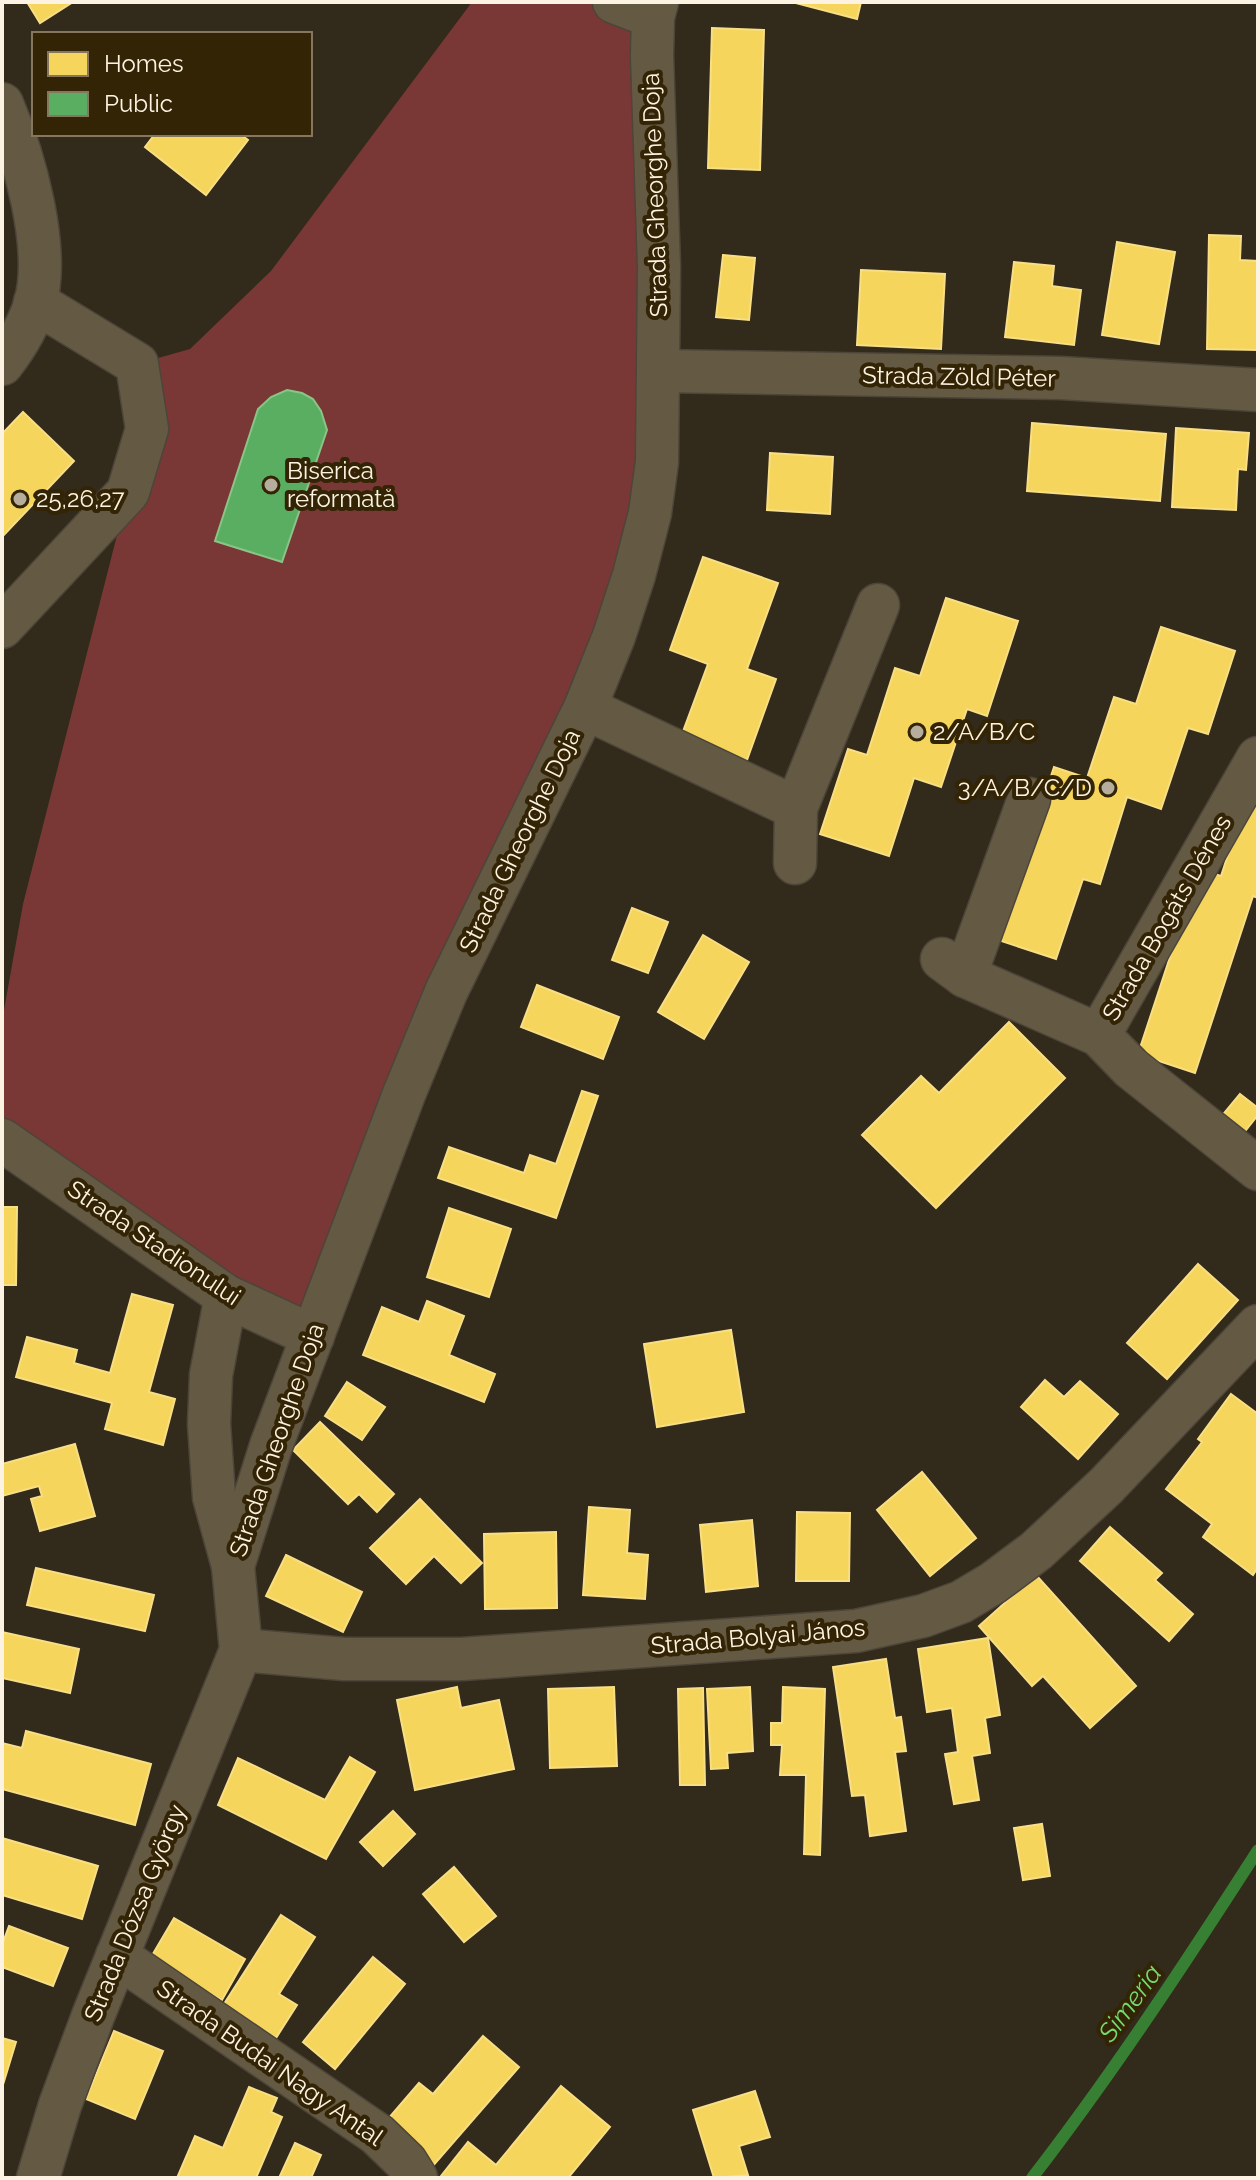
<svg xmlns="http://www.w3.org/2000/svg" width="1260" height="2180" font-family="Raleway,sans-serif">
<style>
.green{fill:#793835}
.homes{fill:#f6d55c;stroke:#f8de84;stroke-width:2}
.public{fill:#5aae61;stroke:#8bc388;stroke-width:2}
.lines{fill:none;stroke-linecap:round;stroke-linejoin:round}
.stream{stroke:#377f33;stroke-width:12}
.minor-casing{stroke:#4d4539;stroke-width:45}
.minor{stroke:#645a44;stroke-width:42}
.poi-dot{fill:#b6ad9c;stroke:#332405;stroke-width:3}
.labels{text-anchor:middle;stroke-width:8;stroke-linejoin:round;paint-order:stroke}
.street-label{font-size:24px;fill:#fdf3e2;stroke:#332405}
.poi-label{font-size:24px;fill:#fdf3e2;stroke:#332405;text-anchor:start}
.water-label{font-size:26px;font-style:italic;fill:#74da70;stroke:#332405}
</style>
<rect width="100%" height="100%" fill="#322a1a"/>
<polygon class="green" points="472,2 614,2 653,17 650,513 313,1336 2,1140 2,1021 23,904 128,492 137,364 190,349 271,271"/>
<g class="homes">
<polygon points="27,2 73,2 40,23"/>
<polygon points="792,2 861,2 857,19"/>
<polygon points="712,28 764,30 760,170 708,168"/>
<polygon points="155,134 240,134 248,140 206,195 145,147"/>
<polygon points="1209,235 1241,236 1240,260 1258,261 1258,350 1207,349"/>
<polygon points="1117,242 1175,252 1159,344 1102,335"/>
<polygon points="723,255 755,258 749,320 716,317"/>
<polygon points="1014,262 1054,266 1052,286 1081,290 1074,345 1005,337"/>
<polygon points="861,270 945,274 941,349 857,345"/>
<polygon points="23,412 74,461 2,537 2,434"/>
<polygon points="1032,423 1166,434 1160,501 1027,491"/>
<polygon points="1176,428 1249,433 1246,470 1238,469 1236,510 1172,507"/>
<polygon points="770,453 833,457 830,514 767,510"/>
<polygon points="703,557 778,583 747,669 776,679 747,760 681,737 708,664 670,650"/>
<polygon points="946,598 1018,621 987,716 967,709 941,787 914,778 889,856 820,834 848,749 867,755 895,668 920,676"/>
<polygon points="1161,627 1235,651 1208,734 1188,728 1161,809 1127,797 1100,884 1083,879 1056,959 983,935 1027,849 1054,767 1087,778 1114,697 1136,704"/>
<polygon points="1246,800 1258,804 1258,898 1253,896 1195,1073 1138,1054 1199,869 1221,876"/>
<polygon points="632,908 668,922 648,973 612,960"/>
<polygon points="703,935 749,962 704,1039 658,1012"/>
<polygon points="537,985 619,1017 603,1059 521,1027"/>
<polygon points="1009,1022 1065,1078 936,1208 862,1135 921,1076 939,1093"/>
<polygon points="582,1091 598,1096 556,1218 438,1178 449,1147 524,1173 530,1155 556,1164"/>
<polygon points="1240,1094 1258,1108 1258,1115 1242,1135 1220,1118"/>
<polygon points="2,1207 17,1207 16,1285 2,1285"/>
<polygon points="449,1208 511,1229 489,1297 427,1277"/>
<polygon points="1198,1264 1238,1300 1167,1379 1127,1343"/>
<polygon points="132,1294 173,1305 149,1392 175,1399 163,1445 105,1429 112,1403 16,1377 27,1337 77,1350 74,1363 110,1373"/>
<polygon points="427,1301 464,1316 449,1355 495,1374 484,1402 363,1355 382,1307 419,1322"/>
<polygon points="731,1330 744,1412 657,1427 644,1344"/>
<polygon points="1045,1380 1064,1397 1080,1381 1118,1414 1078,1459 1021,1407"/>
<polygon points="347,1382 385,1407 362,1440 325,1416"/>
<polygon points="1231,1394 1258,1414 1258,1567 1253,1575 1203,1537 1212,1524 1166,1489 1202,1442 1198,1439"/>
<polygon points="320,1422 394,1494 377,1512 359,1494 348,1504 293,1450"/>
<polygon points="75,1444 95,1516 40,1531 31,1499 42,1496 39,1486 2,1496 2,1464"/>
<polygon points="922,1472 976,1538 930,1576 877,1510"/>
<polygon points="420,1499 482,1563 461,1583 434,1556 406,1584 370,1548"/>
<polygon points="589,1507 630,1510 627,1553 648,1555 645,1599 583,1595"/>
<polygon points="797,1512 850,1513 849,1581 796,1581"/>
<polygon points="752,1520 758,1586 706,1592 700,1525"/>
<polygon points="1110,1527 1162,1573 1155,1580 1193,1614 1169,1641 1080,1561"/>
<polygon points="556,1532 557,1608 485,1609 484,1534"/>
<polygon points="286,1555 362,1592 343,1632 266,1596"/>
<polygon points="36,1568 154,1595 145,1631 27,1605"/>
<polygon points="1036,1575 1136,1686 1090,1728 1043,1676 1032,1686 979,1626"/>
<polygon points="2,1632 79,1649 70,1693 2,1678"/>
<polygon points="988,1638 1000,1715 985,1718 990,1753 972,1756 979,1800 954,1804 945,1754 958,1752 952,1708 927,1712 918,1649"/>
<polygon points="886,1659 895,1718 901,1717 906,1751 895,1752 906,1831 870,1836 865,1795 852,1796 833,1667"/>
<polygon points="457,1687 461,1708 499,1700 514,1769 415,1790 397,1700"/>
<polygon points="614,1687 617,1766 550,1768 548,1689"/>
<polygon points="750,1687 753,1751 727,1753 728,1768 711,1769 707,1689"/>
<polygon points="783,1687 825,1689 820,1855 804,1854 806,1775 780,1775 782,1745 771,1745 771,1723 782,1723"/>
<polygon points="703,1688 705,1785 680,1785 678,1689"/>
<polygon points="26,1731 151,1764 135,1825 2,1789 2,1743 22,1748"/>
<polygon points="350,1757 375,1772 326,1859 218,1805 238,1758 325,1800"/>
<polygon points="393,1811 415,1834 383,1866 360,1842"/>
<polygon points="1042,1824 1050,1876 1023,1880 1014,1828"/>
<polygon points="2,1838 98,1866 82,1919 2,1895"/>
<polygon points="454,1867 496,1916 464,1942 423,1894"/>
<polygon points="281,1915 315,1937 279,1994 297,2005 276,2038 224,2004"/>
<polygon points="174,1918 245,1959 222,2000 150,1959"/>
<polygon points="9,1926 68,1948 53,1986 2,1967 2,1945"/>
<polygon points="373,1957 405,1984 335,2069 303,2042"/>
<polygon points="114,2031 163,2051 135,2119 86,2099"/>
<polygon points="483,2036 519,2067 431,2168 382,2126 419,2083 433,2094"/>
<polygon points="2,2038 16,2042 2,2088"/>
<polygon points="561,2086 610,2127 568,2178 444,2178 441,2176 468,2142 496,2165"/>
<polygon points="249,2087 277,2098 271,2112 282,2117 256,2178 177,2178 195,2136 223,2148"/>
<polygon points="755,2091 770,2137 739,2146 748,2175 714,2178 693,2110"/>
<polygon points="295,2143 321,2155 311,2178 279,2178"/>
</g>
<polygon class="public" points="287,390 302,393 313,399 321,411 327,430 282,562 215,541 258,409 271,397"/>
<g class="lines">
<path class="stream" d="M1032,2178c81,-105 154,-216 226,-328"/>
<g class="minor-casing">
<g id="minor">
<polyline points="614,2 653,17"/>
<path d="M2,104c22,52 49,145 33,200 -7,23 -19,42 -33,60"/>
<polyline points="659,371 1061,378 1258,390"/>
<polyline points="2,627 128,492 147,429 137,364 35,302"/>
<polyline points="585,708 796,808 795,863"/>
<polyline points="796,808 878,605"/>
<polyline points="942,959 965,976 1099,1035 1131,1068 1258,1169"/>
<polyline points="965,976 1029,799"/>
<polyline points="1099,1035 1258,758"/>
<polyline points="2,1140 226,1296 313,1336"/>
<polyline points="226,1296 211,1375 209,1424 214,1497 233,1566"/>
<polyline points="241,1650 344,1659 462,1659 856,1631 923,1616 961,1602 993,1583 1036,1551 1106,1486 1258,1326"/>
<polyline points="117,1956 377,2134 406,2162 416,2178"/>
<polyline points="38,2178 60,2105 93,2016 241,1650 233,1566 271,1446 404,1094 446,992 585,708 614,636 634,575 650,513 657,462 659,267 652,55 653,17 657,2"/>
</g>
</g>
<use href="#minor" class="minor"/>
</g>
<g class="poi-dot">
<circle cx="271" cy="485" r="8"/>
<circle cx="20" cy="499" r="8"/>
<circle cx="917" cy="732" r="8"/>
<circle cx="1108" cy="788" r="8"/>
</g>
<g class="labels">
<g class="street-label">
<text transform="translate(655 195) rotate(-92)" y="8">Strada Gheorghe Doja</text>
<text transform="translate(959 377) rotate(1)" y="8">Strada Zöld Péter</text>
<text transform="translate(520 841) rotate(-64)" y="8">Strada Gheorghe Doja</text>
<text transform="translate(1167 918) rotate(-60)" y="8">Strada Bogáts Dénes</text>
<text transform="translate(154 1243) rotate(34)" y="8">Strada Stadionului</text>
<text transform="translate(277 1440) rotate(-71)" y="8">Strada Gheorghe Doja</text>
<text transform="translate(758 1637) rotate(-5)" y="8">Strada Bolyai János</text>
<text transform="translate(135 1913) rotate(-68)" y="8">Strada Dózsa György</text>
<text transform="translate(270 2063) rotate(35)" y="8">Strada Budai Nagy Antal</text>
</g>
<g class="poi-label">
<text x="287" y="479">Biserica<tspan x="287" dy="28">reformată</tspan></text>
<text x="36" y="507">25,26,27</text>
<text x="933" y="740">2/A/B/C</text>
<text x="1092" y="796" text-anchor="end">3/A/B/C/D</text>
</g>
<g class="water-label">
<text transform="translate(1130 2003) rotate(-54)" y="9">Simeria</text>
</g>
</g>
<rect width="1260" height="2180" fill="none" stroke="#fdf3e2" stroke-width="8"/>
<rect x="32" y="32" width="280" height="104" fill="#332405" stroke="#84775d" stroke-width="2"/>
<rect x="48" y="52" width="40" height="24" fill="#f6d55c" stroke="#84775d" stroke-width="2"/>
<text x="104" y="72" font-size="24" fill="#fdf3e2">Homes</text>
<rect x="48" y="92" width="40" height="24" fill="#5aae61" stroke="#84775d" stroke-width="2"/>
<text x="104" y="112" font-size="24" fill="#fdf3e2">Public</text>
</svg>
